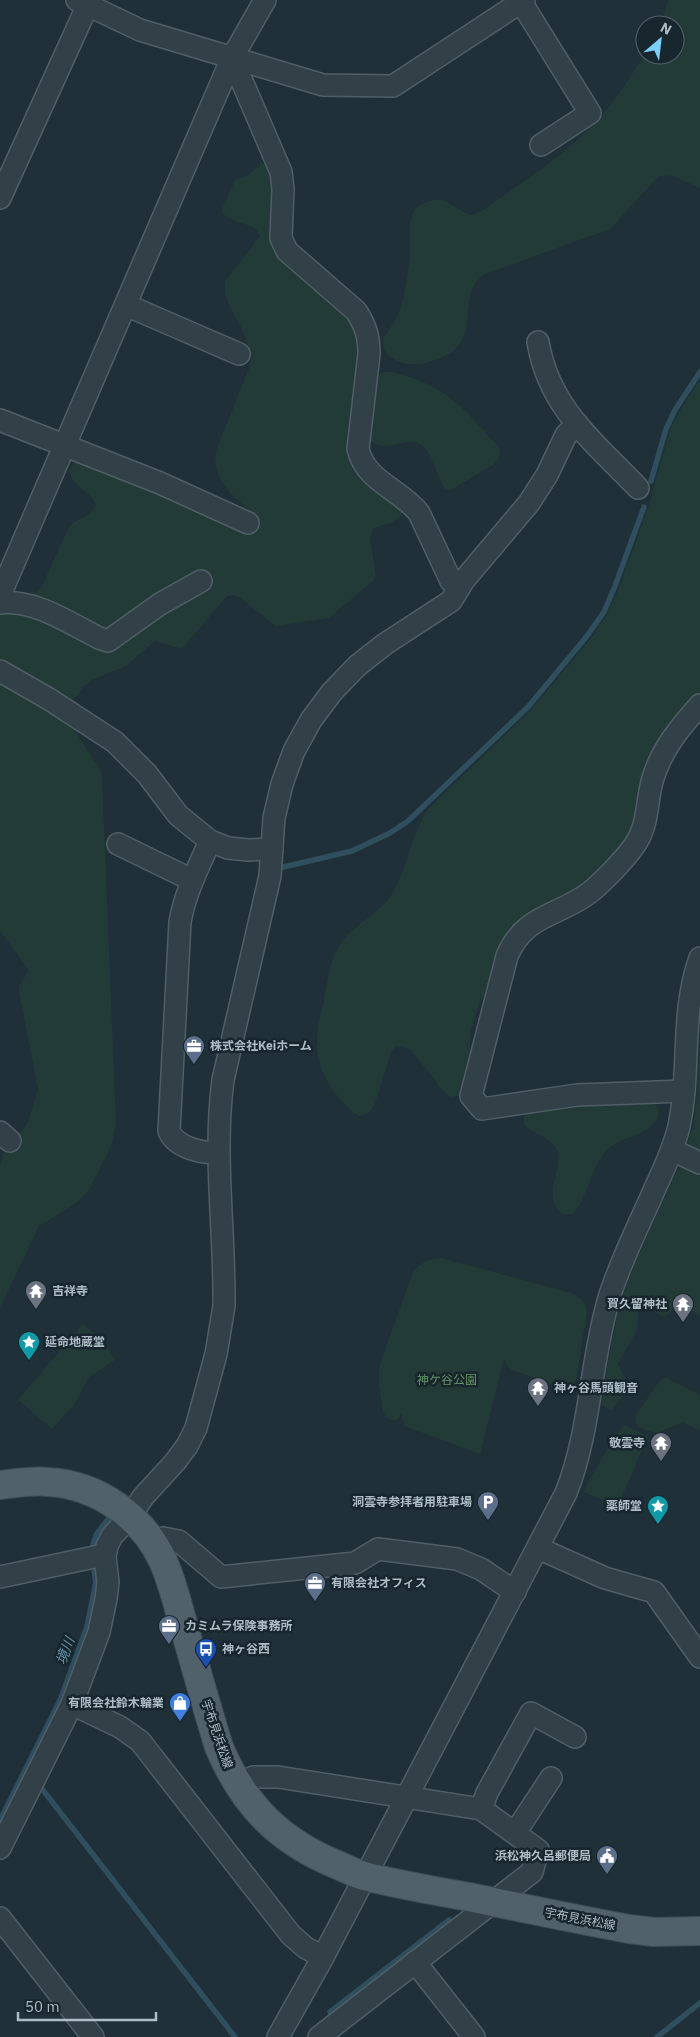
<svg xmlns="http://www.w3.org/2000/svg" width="700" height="2037" font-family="'IBM Plex Sans','Noto Sans JP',sans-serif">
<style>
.green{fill:#223b36}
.water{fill:#2f4f5e}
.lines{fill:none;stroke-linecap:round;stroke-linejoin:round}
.stream{stroke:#2f4f5e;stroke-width:5.5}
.minor-casing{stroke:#505f66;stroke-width:24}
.major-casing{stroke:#3f4d55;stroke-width:30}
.minor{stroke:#324148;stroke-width:21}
.major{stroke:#506169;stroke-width:28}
.labels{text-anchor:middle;stroke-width:5;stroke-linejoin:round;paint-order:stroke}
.poi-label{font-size:12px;font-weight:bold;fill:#acbdc5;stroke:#18262d;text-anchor:start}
.park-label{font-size:12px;fill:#659663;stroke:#18262d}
.street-label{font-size:12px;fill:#acbdc5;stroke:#18262d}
.water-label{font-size:14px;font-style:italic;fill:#6392a7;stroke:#18262d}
</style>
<rect width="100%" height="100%" fill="#1f3038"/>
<g class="green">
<path d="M668,0h32v188c-13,-5 -26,-15 -41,-12l-49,53 -125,45c-29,20 -5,63 -35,79 -18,10 -40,17 -58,5 -5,-4 -10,-9 -9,-16 1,-8 9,-15 13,-23 9,-19 11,-42 14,-63 1,-17 -6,-42 12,-52 23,-12 30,4 49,11l9,-3c38,-27 80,-53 113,-87 21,-21 36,-47 52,-71v1h30v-30h-14z"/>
<path d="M261,163l6,1 7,10 -1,49 78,93 11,24 -10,97 50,71v7l-11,8 -17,5 -4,10 6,37 -3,6 -44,37 -53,8 -36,-28 -6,-3 -7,1 -45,53 -27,-8 -29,25 -34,14 -8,6 -9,12 -7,3 -68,-38v-56l13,-11 24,-4 5,-6 27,-59c7,-10 24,-9 27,-23 -7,-14 -24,-17 -27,-34l4,-7 8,-2 173,54c-21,-20 -42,-33 -38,-64l33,-83c7,-37 -28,-56 -24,-87l35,-45c-5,-15 -30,-11 -38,-24v-4l13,-28 12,-4z"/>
<path d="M383,372c9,-1 17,2 26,5 42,13 58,36 87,67l4,7 -1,8 -6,6 -42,25 -5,-1 -4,-4c-5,-11 -10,-30 -19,-39 -13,-13 -37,10 -54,-6l7,-64z"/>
<path d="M700,379v318l-60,124 -46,60 -63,36 -42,74 -9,10 -9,28 -1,18 1,15 -9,33 -11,2 -8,-6 -32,-41 -8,-4h-7l-5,7 -16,51 -6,9 -10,3c-24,-16 -44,-47 -42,-76 0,-15 5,-30 8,-45 3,-17 5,-36 15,-51 14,-20 41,-31 53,-52 17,-28 17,-61 38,-86l100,-96 60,-72 16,-24 12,-26 29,-80 22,-78 9,-18z"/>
<polygon points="0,679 68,720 98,766 102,775 116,1124 111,1146 90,1188 84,1196 76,1203 39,1226 0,1308 0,1165 5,1148 19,1135 28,1122 38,1089 19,992 19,986 29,970 0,931"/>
<path d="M700,1028v130c-10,-7 -18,-21 -4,-30h-3l4,-35z"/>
<path d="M653,1102l6,8c-1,3 -1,9 -3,11 -10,15 -38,16 -50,30 -16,18 -17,45 -33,63h-11c-23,-20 5,-47 -6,-66 -7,-11 -23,-15 -32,-23v-9l6,-7 7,-2z"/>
<path d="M687,1164l13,3v149l-20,-13 -4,1 -8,10 -5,3 -17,-10 -7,1 -2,22 -19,34c2,6 5,9 7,14 5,11 -6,25 -14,32l-9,-5v-4c5,-33 10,-67 19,-99 14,-45 37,-88 56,-131l4,-5z"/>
<path d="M441,1258l131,35c10,5 14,9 15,20l-11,67c-3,6 -6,8 -14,8l-50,-18 -4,-3 -4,-8 -24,95 -76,-28 -3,-13 -2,5 -6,3 -7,-4 -3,-6 -4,-26v-14l3,-13 31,-86c8,-10 15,-13 28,-14z"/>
<polygon points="83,1324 103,1341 115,1360 89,1377 75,1403 52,1429 18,1400"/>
<polygon points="667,1378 700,1395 700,1431 683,1422 657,1433 640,1428 636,1424 636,1415 658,1383 662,1379"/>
<polygon points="624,1425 648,1436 618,1506 583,1492 603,1456"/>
</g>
<path class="water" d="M110,1512l9,6c-33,17 -20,37 -21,66 0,9 -2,17 -4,26 -17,76 -59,147 -94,216v-12l58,-116 26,-71 9,-44 -4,-31 2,-10 3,-9z"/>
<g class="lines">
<g class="stream">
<polyline points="651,481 666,429 675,410 700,372"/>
<polyline points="275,869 352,851 390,833 408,821 528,707 587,636 604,612 615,586 644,507"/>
<polyline points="39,1785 235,2037"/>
<polyline points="330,2012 449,1920"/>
<polyline points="657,2037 700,2003"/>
</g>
<g class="minor-casing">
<g id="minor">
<polyline points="77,0 140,30 323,85 393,86 524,0"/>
<polyline points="521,2 590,113 541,145"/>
<path d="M232,58l49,114 2,17 -2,49 6,13 69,60c10,15 13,26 13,43l-11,95c8,33 41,39 61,64l32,68 9,5"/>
<polyline points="0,198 90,0"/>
<polyline points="126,305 239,354"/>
<path d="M538,342c11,66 56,100 100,146"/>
<polyline points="0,420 160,483 248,523"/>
<polyline points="0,595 232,58 265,0"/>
<path d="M0,603c35,-4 69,20 99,35l9,3 52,-37 41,-23"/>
<polyline points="0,671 49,699 115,742 147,774 178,815 210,841 228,848 248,850 272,849"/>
<path d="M210,841c-12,27 -25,52 -30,81l-11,209c7,17 33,22 49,22"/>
<polyline points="118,844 192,880"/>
<path d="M684,1091l-107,4 -95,14 -11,-13 36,-140c18,-42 50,-39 82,-63 13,-10 35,-33 45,-47 15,-20 12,-45 19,-68 9,-29 27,-51 47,-73"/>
<polyline points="0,1132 10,1141"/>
<polyline points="672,1150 700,1163"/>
<polyline points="154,1544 163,1538 179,1541 221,1577 355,1563 378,1549 457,1559 481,1569 515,1592"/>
<polyline points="538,1548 605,1578 654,1592 700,1657"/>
<polyline points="0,1577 99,1556 105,1557"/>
<polyline points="72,1704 120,1727 140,1741 291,1935 306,1948 323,1957"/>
<polyline points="239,1786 253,1777 278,1777 481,1809 538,1850 532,1872 319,2037"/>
<polyline points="481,1809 487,1793 531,1713 575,1737"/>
<polyline points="515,1833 551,1778"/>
<path d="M0,1848l72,-144 27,-72 7,-33 2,-17 -3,-25 2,-11 5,-10 18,-19 13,-20 32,-35 12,-16 9,-18 20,-74 8,-48c1,-76 -11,-151 -1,-226l47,-204 4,-58 8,-34 12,-33 17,-31 21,-28 25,-26 28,-22 66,-43 13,-21 65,-77 18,-28 19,-40 11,-11"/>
<polyline points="0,1918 93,2037"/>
<polyline points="415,1962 474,2037"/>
<path d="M278,2037l45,-80 243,-464c25,-63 24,-131 43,-195 12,-39 31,-75 47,-112 9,-19 18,-39 23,-60 12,-56 1,-112 21,-168"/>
</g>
</g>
<g class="major-casing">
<path id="major" d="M0,1485c16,-2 33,-5 49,-3 49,3 94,35 114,79 10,22 15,46 22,69 11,39 22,78 34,117 25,59 61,95 121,119 9,4 18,9 28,11 33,8 67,14 101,20 53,11 106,22 160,32l25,3 46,-1"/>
</g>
<use href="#minor" class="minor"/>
<use href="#major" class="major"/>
</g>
<defs>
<g id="office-pin" transform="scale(1.125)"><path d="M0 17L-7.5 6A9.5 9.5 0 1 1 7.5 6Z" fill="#5c6f8a" stroke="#18262d"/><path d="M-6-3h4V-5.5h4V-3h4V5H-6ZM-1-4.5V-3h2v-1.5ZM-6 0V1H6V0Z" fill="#fff"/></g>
<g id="temple-pin" transform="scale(1.125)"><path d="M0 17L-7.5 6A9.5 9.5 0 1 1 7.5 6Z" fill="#6b7280" stroke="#18262d"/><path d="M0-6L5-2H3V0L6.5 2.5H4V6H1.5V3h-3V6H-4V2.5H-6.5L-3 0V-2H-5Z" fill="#fff"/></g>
<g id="sight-pin" transform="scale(1.125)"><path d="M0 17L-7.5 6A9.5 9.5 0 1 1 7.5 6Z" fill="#0f9aa8" stroke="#18262d"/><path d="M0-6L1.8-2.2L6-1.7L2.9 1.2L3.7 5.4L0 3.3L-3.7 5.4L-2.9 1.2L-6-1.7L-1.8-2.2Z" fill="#fff"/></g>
<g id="parking-pin" transform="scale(1.125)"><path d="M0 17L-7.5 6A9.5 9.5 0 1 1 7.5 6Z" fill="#5c6f8a" stroke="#18262d"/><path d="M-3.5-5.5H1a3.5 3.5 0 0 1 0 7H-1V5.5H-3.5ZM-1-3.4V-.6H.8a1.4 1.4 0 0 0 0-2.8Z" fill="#fff"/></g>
<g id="bus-pin" transform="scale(1.125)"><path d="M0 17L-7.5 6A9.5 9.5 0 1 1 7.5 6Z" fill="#1a4fb4" stroke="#18262d"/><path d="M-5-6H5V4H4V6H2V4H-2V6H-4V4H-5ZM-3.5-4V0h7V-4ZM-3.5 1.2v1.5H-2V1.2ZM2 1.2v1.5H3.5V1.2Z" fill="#fff"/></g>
<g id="shop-pin" transform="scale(1.125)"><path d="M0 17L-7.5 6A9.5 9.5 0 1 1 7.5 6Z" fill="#3f7fe0" stroke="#18262d"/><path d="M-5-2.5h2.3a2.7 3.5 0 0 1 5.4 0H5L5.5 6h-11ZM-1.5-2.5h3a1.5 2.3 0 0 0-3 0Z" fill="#fff"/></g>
<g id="civic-pin" transform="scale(1.125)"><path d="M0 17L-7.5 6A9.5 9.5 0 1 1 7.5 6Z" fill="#5c6f8a" stroke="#18262d"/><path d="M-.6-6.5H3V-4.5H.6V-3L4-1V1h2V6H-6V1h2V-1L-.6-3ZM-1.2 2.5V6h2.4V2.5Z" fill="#fff"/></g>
</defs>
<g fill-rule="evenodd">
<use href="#office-pin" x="194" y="1046"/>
<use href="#temple-pin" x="36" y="1291"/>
<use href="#temple-pin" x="683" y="1304"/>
<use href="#sight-pin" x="29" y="1342"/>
<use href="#temple-pin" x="538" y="1388"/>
<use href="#temple-pin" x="661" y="1443"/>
<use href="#parking-pin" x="488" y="1502"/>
<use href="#sight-pin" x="658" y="1506"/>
<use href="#office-pin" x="315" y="1583"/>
<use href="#office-pin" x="169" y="1626"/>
<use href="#bus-pin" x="206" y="1649"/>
<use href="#shop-pin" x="180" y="1703"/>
<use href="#civic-pin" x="607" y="1856"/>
</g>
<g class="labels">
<g class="poi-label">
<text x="210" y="1050">株式会社Keiホーム</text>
<text x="52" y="1295">吉祥寺</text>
<text x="667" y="1308" text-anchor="end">賀久留神社</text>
<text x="45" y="1346">延命地蔵堂</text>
<text x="554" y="1392">神ヶ谷馬頭観音</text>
<text x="645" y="1447" text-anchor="end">敬雲寺</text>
<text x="472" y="1506" text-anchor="end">洞雲寺参拝者用駐車場</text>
<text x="642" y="1510" text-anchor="end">薬師堂</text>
<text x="331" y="1587">有限会社オフィス</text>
<text x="185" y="1630">カミムラ保険事務所</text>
<text x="222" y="1653">神ヶ谷西</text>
<text x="164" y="1707" text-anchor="end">有限会社鈴木輪業</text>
<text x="591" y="1860" text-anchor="end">浜松神久呂郵便局</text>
</g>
<g class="park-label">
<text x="447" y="1384">神ケ谷公園</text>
</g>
<g class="street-label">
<text transform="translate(217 1734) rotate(71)" y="4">宇布見浜松線</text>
<text transform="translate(580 1919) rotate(11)" y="4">宇布見浜松線</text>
</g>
<g class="water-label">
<text transform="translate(65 1651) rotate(-69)" y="5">境川</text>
</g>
</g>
<g transform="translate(660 40) rotate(28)"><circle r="24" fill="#18262d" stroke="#53626a"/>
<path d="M0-4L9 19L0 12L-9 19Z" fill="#7ad0fd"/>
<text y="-8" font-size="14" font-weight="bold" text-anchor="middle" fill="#acbdc5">N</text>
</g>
<path d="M18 2012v8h138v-8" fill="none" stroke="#acbdc5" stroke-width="2.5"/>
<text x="25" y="2012" font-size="15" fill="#acbdc5" stroke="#18262d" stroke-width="4" paint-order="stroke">50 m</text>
</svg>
